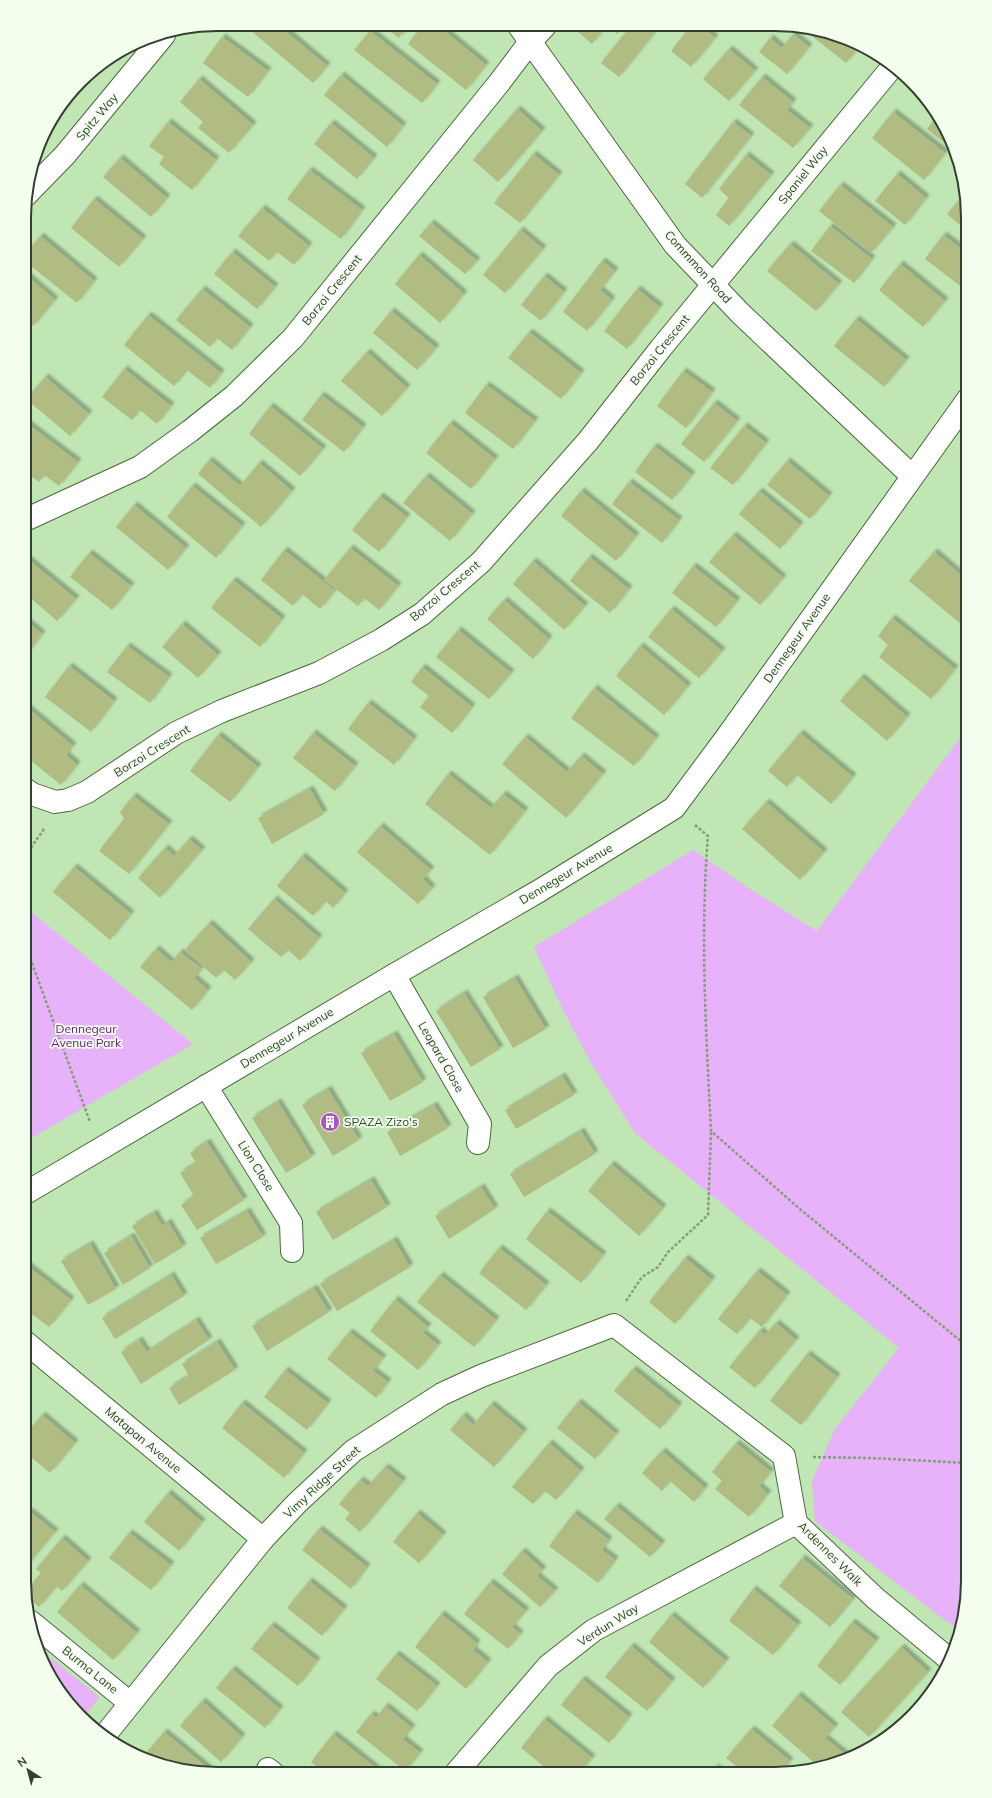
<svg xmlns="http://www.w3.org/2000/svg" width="992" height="1798" font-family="Mulish,sans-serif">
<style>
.green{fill:#e7b2f9}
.building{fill:#b0bc81;filter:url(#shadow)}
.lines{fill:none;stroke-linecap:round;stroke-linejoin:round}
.minor-casing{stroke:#48693b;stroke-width:24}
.path{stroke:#839f79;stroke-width:2.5;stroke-dasharray:3 2;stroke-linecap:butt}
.minor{stroke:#fff;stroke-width:22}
.labels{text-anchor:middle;stroke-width:3.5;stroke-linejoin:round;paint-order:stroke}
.street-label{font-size:12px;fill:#32412d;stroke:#f3feef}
.park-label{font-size:12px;fill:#5d1a70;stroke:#f3feef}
.poi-label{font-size:12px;fill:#32412d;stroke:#f3feef;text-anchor:start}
.rim{fill:none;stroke:#32412d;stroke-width:2}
</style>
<defs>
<filter id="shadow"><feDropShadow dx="3.5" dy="-3.5" stdDeviation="1" flood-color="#0004"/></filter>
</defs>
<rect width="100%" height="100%" fill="#c0e6b3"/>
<g class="green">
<polygon points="968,727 968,1594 959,1631 815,1521 812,1481 835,1429 899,1348 635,1133 591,1063 562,1008 534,947 693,850 747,887 817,931"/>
<polygon points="25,812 33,818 25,830"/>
<polygon points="25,907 193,1044 25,1142"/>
<polygon points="35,1645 99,1697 83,1719 57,1688"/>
</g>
<g class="building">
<polygon points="243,24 277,24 327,66 313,83"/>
<polygon points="323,25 338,25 331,32"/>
<polygon points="382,25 408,25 399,38"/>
<polygon points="423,25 437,25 486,65 466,90 408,44"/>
<polygon points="581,26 606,26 592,44 577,31"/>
<polygon points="608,26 614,26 624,27 617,34"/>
<polygon points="630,27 659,27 619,77 601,63"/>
<polygon points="690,27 702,27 715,38 691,67 671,51"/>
<polygon points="802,28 812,28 861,44 846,63"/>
<polygon points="370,31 437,84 422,103 354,50"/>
<polygon points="793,34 809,47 787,74 759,52 770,38 782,48"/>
<polygon points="222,37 268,71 248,97 203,63"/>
<polygon points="729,49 755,71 729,101 703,79"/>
<polygon points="341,75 403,126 387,147 324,95"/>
<polygon points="762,77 793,102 787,110 810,128 793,148 739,105"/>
<polygon points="199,79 253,125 229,153 198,128 203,122 180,102"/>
<polygon points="517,109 542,131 498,182 473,160"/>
<polygon points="893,112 945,153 924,180 872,138"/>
<polygon points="938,115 957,153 927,129"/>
<polygon points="168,122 216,160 192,190 159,164 164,157 149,146"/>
<polygon points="733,122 751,136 702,198 685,184"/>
<polygon points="331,123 374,158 357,179 314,144"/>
<polygon points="533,154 559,175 520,223 494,203"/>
<polygon points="746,155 771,175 729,226 716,215 729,198 719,189"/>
<polygon points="120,158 167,198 151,217 103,177"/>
<polygon points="309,170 362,210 341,239 287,199"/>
<polygon points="897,174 926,198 905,225 875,201"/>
<polygon points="840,185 893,227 871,253 819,211"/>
<polygon points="964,194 968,217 968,232 947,214"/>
<polygon points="94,199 143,239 119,267 71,228"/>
<polygon points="262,208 309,246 294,265 277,252 269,261 238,236"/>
<polygon points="431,223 477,261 465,274 419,236"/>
<polygon points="830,226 872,259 854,283 811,251"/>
<polygon points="520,230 543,249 505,293 483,275"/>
<polygon points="943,235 968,254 968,292 925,259"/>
<polygon points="40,236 94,281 77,303 26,262 26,254"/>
<polygon points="790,244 839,284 816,311 767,271"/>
<polygon points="232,252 275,287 257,309 214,274"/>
<polygon points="419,255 464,294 440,323 395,284"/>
<polygon points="602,261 615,271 600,290 612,300 587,331 563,312"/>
<polygon points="900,264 945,301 923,327 879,290"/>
<polygon points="26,275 55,300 33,326 25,319"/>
<polygon points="544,276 564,292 541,321 521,305"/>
<polygon points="202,289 250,327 232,350 217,338 210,347 176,320"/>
<polygon points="637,289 660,307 627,349 604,331"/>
<polygon points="391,311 436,348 417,370 373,333"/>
<polygon points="148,315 221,373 210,388 187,370 174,386 124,345"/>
<polygon points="856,319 906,360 884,387 834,346"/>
<polygon points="529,332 581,373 561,399 508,358"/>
<polygon points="367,352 407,388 382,416 341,381"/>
<polygon points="124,369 171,406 157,424 140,410 132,420 102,397"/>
<polygon points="683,371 712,392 686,428 657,406"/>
<polygon points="45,377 89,414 70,436 26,399"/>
<polygon points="486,385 535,421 513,449 465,413"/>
<polygon points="321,395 363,427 344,452 302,420"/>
<polygon points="714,403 737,421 704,462 681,444"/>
<polygon points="270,406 323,449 300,476 249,434"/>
<polygon points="25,422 78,462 59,486 44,475 39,482 25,472"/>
<polygon points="450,423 495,459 471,489 426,453"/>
<polygon points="744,426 766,443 733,485 710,468"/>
<polygon points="654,446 692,475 672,500 635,472"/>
<polygon points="209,460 240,486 259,463 292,491 261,527 198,474"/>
<polygon points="787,461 829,496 810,519 767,485"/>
<polygon points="426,476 472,514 450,541 403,503"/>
<polygon points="629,482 679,520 662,543 612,504"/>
<polygon points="192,486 242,526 216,558 167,517"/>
<polygon points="581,491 636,536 616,561 561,516"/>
<polygon points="759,491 800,525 780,549 739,514"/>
<polygon points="380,496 407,517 379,552 352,530"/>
<polygon points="134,505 186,548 168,570 116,527"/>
<polygon points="733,535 783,578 760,605 709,562"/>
<polygon points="350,548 398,586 379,610 364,598 358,606 324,580"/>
<polygon points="284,550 335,591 320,609 302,594 293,606 261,580"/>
<polygon points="934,552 968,581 968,630 909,581"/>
<polygon points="89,553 131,586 112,610 70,577"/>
<polygon points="25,557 76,599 57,621 25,593"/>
<polygon points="589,557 629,589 610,613 570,581"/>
<polygon points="533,561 585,606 564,630 513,584"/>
<polygon points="693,566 737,601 716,627 672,593"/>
<polygon points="233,580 282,619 260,647 211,608"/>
<polygon points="504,600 549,639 533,659 487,619"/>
<polygon points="671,609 722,651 699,678 648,637"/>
<polygon points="892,618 955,669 931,699 879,657 888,645 878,636"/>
<polygon points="25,620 42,634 25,656"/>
<polygon points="182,624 218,655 198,678 162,647"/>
<polygon points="458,630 511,673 489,699 436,657"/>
<polygon points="127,646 169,677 150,703 107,672"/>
<polygon points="640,646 688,686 664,715 616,676"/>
<polygon points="69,666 114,701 91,732 45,697"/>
<polygon points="422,667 472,707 452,733 420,707 429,696 411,682"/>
<polygon points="861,677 907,717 887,741 840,701"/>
<polygon points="594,688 656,738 634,766 571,718"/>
<polygon points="368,703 414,739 394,765 348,729"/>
<polygon points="25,706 73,746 66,755 77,765 61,785 25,756"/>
<polygon points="313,733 355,766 335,791 293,758"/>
<polygon points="800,733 853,777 831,804 797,775 787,787 768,771"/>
<polygon points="218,735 258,767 230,802 190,771"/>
<polygon points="525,737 567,772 581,756 603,774 566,818 502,764"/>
<polygon points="448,774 491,808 503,794 525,811 490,855 425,804"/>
<polygon points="310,789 324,814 272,844 258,818"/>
<polygon points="133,796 169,824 129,874 99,851 124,819 120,812"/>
<polygon points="766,802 824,852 800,880 742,829"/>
<polygon points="380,826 431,870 423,879 432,888 418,904 357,852"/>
<polygon points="189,839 202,850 160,898 138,878 165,848 174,856"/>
<polygon points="302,856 345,893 333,908 326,901 313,916 277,886"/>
<polygon points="74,867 131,914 110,940 53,892"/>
<polygon points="274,899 319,938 300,961 288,950 281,957 248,929"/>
<polygon points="209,923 251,962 235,980 224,970 216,978 185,950"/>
<polygon points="156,949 171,962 180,952 202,969 194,978 208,990 192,1010 140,967"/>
<polygon points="515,978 546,1029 513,1048 483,997"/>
<polygon points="464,993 500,1049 471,1067 436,1011"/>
<polygon points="394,1034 423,1082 390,1101 361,1053"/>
<polygon points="562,1076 574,1095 516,1129 505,1110"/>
<polygon points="328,1089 359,1140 333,1156 302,1105"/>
<polygon points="278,1102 312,1157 286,1173 252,1118"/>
<polygon points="434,1105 448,1128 400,1156 387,1132"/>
<polygon points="581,1131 595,1154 524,1197 510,1174"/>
<polygon points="207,1142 244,1200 197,1230 181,1205 194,1196 180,1173 196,1163 190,1153"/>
<polygon points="611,1164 663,1208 639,1236 588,1191"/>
<polygon points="371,1180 387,1207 333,1240 316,1212"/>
<polygon points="481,1187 495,1209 449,1239 435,1216"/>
<polygon points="247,1211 263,1237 216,1264 200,1238"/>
<polygon points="547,1211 603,1255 581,1283 526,1239"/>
<polygon points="154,1213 162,1226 168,1222 183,1247 155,1264 132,1226"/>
<polygon points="131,1236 150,1268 123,1285 104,1253"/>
<polygon points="394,1240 410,1267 337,1311 320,1284"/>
<polygon points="90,1244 116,1289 88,1305 61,1261"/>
<polygon points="499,1248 546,1285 526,1310 479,1273"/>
<polygon points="685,1258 712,1280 675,1324 649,1302"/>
<polygon points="24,1263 71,1300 49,1327 24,1308"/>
<polygon points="757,1271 787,1295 762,1327 750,1318 737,1334 718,1319"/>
<polygon points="171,1275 184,1296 115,1339 102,1318"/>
<polygon points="440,1275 496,1320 474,1347 417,1302"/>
<polygon points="314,1288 329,1312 267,1351 252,1326"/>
<polygon points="395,1299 428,1327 423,1333 438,1345 418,1370 370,1331"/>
<polygon points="196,1320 209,1340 141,1384 121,1352 139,1340 147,1352"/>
<polygon points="776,1323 796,1340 755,1388 729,1367 760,1330 765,1335"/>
<polygon points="349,1332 383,1358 373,1371 388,1382 376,1398 327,1359"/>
<polygon points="217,1342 235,1370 179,1405 169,1388 189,1376 182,1364"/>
<polygon points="807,1354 837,1377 801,1425 770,1401"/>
<polygon points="633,1369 679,1406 660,1429 614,1391"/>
<polygon points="285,1370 328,1403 307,1430 264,1397"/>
<polygon points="578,1402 616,1434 595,1459 557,1428"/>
<polygon points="242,1403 304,1453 284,1478 222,1428"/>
<polygon points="491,1404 524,1432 494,1467 450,1430 463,1415 473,1425"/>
<polygon points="42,1415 75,1443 50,1473 24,1451 24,1436"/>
<polygon points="549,1443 581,1471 556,1500 545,1491 533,1504 512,1487"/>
<polygon points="736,1443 771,1472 759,1486 768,1494 749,1517 715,1489 722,1481 712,1472"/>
<polygon points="662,1451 705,1488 694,1502 670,1481 662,1491 642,1473"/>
<polygon points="385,1467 403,1481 360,1532 345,1519 350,1513 339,1504 360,1480 368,1486"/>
<polygon points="168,1493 202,1522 179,1551 144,1522"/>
<polygon points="616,1506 662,1544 650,1557 604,1519"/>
<polygon points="29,1511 55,1532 24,1569 24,1517"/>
<polygon points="417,1513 443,1535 419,1563 393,1542"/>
<polygon points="574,1513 609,1540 602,1550 615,1560 598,1583 549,1546"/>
<polygon points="319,1529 367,1567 351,1589 302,1550"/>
<polygon points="129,1533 171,1565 151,1590 109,1558"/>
<polygon points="62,1538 88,1561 62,1591 57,1586 39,1607 27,1596 26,1591 41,1573 36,1569"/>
<polygon points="522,1551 543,1570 537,1576 555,1591 540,1607 502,1574"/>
<polygon points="802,1558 853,1599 830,1627 779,1586"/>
<polygon points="309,1581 344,1609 322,1636 287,1608"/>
<polygon points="490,1582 526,1611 512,1627 520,1634 508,1649 464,1614"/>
<polygon points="80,1585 137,1633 113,1660 57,1612"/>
<polygon points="753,1589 798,1625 773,1655 729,1621"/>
<polygon points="441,1614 477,1643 473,1650 488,1662 466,1689 415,1647"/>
<polygon points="671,1615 726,1661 703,1688 649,1642"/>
<polygon points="852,1622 876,1641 840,1685 817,1666"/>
<polygon points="271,1625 317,1661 298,1686 251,1649"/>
<polygon points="631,1646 672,1681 647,1711 605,1677"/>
<polygon points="901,1647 928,1672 869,1737 841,1712"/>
<polygon points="396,1654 437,1686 417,1711 376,1679"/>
<polygon points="232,1669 280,1709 265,1728 216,1688"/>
<polygon points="582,1679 629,1717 609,1743 561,1705"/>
<polygon points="798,1695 835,1727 825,1738 847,1756 843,1761 837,1764 819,1767 772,1726"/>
<polygon points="202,1701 242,1737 221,1762 180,1726"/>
<polygon points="385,1706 412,1728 403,1739 420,1753 405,1771 356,1732 371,1714 376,1718"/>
<polygon points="544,1719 592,1758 579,1773 552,1773 521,1748"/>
<polygon points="751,1729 790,1761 781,1773 746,1774 726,1758"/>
<polygon points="164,1732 211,1771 210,1772 192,1772 142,1758"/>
<polygon points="333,1734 379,1771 377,1773 324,1773 311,1762"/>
<polygon points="715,1767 724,1774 710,1774"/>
</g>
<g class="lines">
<g class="minor-casing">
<g id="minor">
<polyline points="519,26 675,245 740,313 912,476"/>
<polyline points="26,195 65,155 164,35"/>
<polyline points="25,520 140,467 190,431 234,396 293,338 499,83 530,42 545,26"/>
<polyline points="25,789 32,794 55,802 68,800 87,792 176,733 222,711 319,673 381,640 422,614 481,562 588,441 661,348 893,66"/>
<polyline points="394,975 480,1124 478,1143"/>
<polyline points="206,1086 291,1223 292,1251"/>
<polyline points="24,1194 394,975 539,891 674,808 726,738 968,399"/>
<polyline points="24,1341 263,1539"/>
<polyline points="31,1622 130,1703"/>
<polyline points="105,1735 263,1539 297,1503 353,1451 442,1394 481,1376 614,1325 784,1456 796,1523 875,1598 950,1660"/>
<polyline points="268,1769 273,1773"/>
<polyline points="456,1773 548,1666 594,1630 796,1523"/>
</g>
</g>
<g class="path">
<path d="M695,825l13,11c-8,98 -2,197 3,295l90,79 167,137"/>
<polyline points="25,856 44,829"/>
<polyline points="25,944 90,1122"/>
<polyline points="626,1301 642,1277 658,1267 668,1252 708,1215 711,1132"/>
<polyline points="813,1457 870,1458 968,1463"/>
</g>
<use href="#minor" class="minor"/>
</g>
<defs>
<g id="building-disc" transform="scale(1)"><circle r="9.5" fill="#aa55c4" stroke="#f3feef"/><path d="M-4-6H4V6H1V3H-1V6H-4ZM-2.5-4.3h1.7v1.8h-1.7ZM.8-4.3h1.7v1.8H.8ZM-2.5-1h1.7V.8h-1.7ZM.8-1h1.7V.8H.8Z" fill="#fff"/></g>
</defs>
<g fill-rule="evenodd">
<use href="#building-disc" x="330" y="1122"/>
</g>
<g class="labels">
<g class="street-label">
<text transform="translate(97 117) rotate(-50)" y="4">Spitz Way</text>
<text transform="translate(803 175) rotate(-51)" y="4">Spaniel Way</text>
<text transform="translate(698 267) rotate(48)" y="4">Commmon Road</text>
<text transform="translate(332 290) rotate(-51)" y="4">Borzoi Crescent</text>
<text transform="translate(660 350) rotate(-51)" y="4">Borzoi Crescent</text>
<text transform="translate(445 591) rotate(-40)" y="4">Borzoi Crescent</text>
<text transform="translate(797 638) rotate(-55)" y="4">Dennegeur Avenue</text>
<text transform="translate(152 751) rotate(-32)" y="4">Borzoi Crescent</text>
<text transform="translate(566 874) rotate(-31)" y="4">Dennegeur Avenue</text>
<text transform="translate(287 1038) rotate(-31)" y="4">Dennegeur Avenue</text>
<text transform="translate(441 1057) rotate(60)" y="4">Leopard Close</text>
<text transform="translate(256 1166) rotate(58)" y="4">Lion Close</text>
<text transform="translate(143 1440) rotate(40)" y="4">Matapan Avenue</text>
<text transform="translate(322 1482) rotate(-43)" y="4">Vimy Ridge Street</text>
<text transform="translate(830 1554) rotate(45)" y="4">Ardennes Walk</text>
<text transform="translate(608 1625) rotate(-32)" y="4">Verdun Way</text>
<text transform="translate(90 1670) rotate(39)" y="4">Burma Lane</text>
</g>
<g class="park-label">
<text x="86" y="1033">Dennegeur<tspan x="86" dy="14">Avenue Park</tspan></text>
</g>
<g class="poi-label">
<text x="344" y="1126">SPAZA Zizo's</text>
</g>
</g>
<path d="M0 0H992V1798H0ZM217 31H775A186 186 0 0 1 961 217V1581A186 186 0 0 1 775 1767H217A186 186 0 0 1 31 1581V217A186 186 0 0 1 217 31Z" fill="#f3feef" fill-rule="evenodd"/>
<path class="rim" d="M217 31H775A186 186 0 0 1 961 217V1581A186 186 0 0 1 775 1767H217A186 186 0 0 1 31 1581V217A186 186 0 0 1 217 31Z"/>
<g transform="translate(28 1770) rotate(324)" stroke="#f3feef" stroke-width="3" paint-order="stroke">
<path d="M0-3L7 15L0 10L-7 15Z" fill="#32412d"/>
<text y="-6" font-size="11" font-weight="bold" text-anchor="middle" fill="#32412d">N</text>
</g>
</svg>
